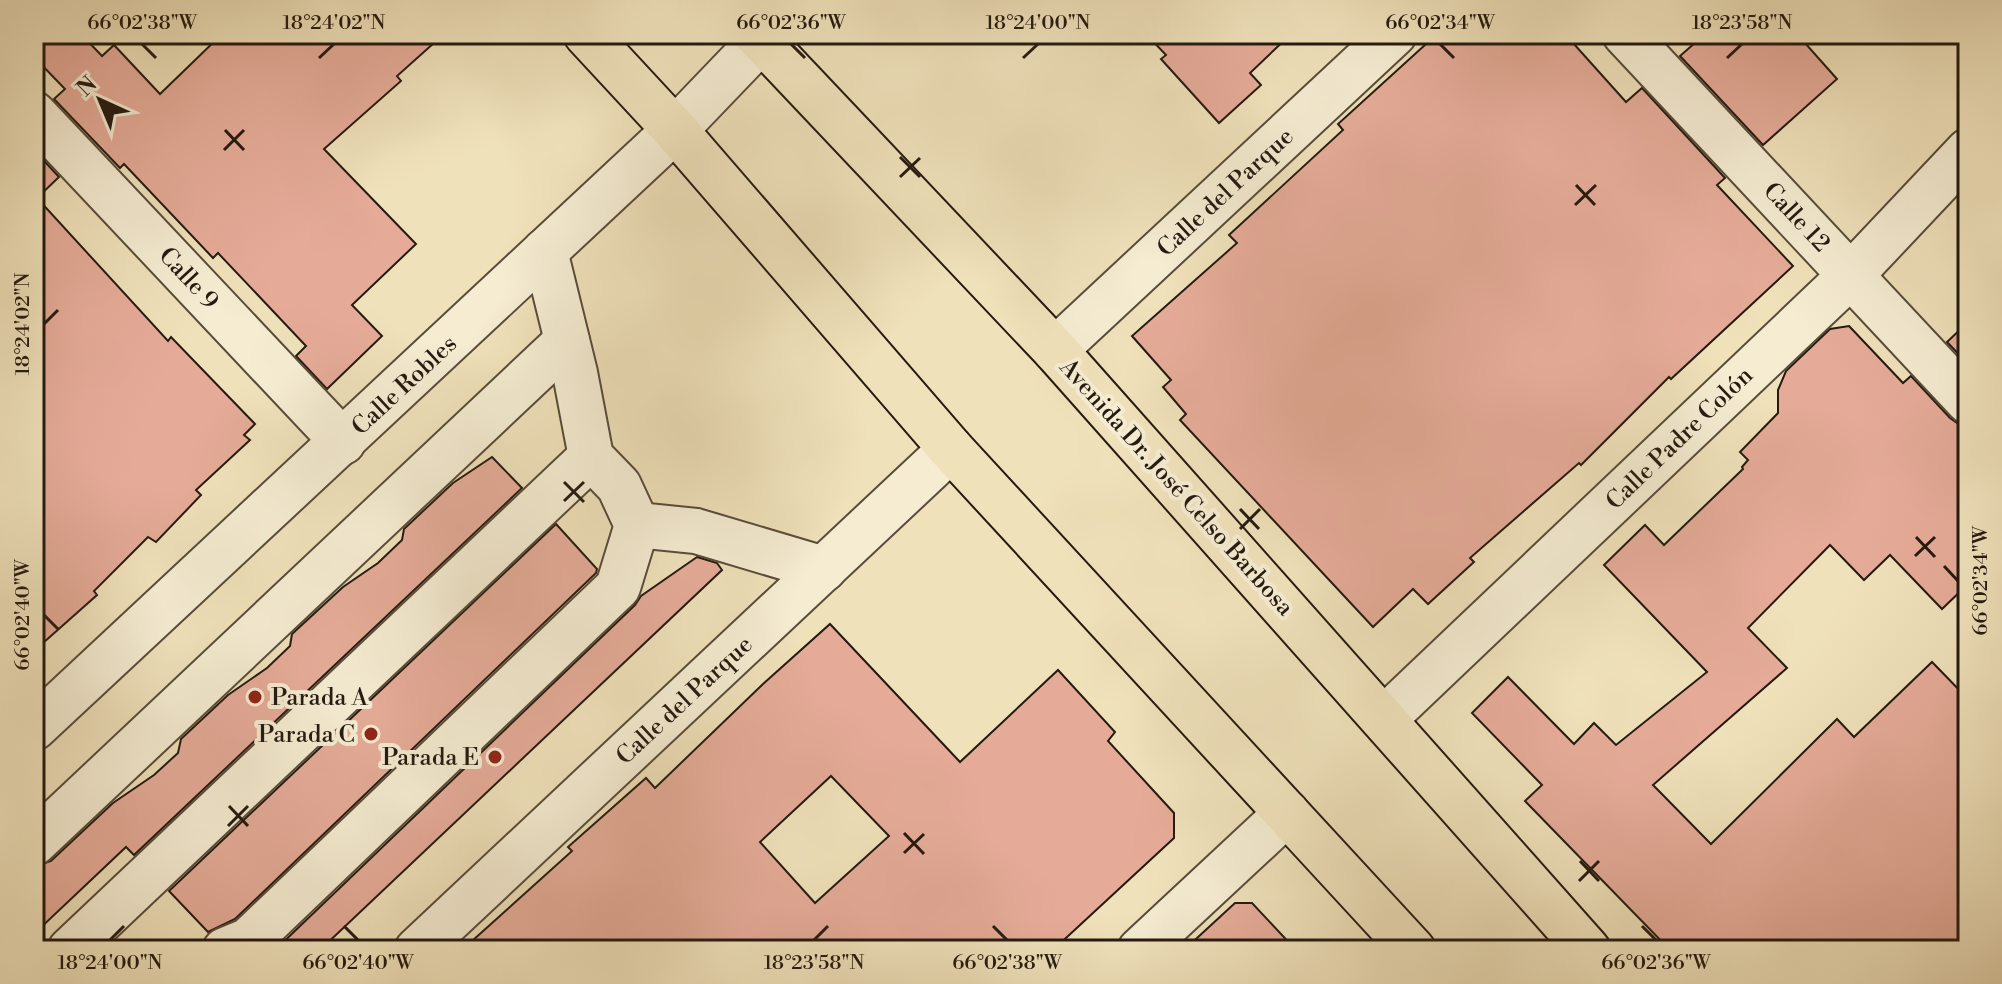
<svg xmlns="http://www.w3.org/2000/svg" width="2002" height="984" font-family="'Libre Bodoni',serif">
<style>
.building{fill:#e5ab98;stroke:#251a10;stroke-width:2;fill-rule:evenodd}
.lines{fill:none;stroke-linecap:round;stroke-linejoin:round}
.minor-casing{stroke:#584c3a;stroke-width:48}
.major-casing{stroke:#251a10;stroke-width:48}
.minor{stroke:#f5ecd2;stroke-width:44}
.major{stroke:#efe1ba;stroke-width:44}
.ticks{fill:none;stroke:#251a10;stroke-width:3}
.poi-dot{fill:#8f2418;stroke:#f5ecd2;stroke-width:3}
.labels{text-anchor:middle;stroke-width:8;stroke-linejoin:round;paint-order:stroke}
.street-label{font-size:24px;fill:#251a10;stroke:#f5ecd2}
.poi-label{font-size:24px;fill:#251a10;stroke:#f5ecd2;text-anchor:end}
.neatline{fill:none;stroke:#251a10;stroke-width:3}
.ticks-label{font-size:20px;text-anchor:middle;fill:#251a10}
</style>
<rect width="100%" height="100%" fill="#efe1ba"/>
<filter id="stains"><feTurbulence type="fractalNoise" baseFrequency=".0025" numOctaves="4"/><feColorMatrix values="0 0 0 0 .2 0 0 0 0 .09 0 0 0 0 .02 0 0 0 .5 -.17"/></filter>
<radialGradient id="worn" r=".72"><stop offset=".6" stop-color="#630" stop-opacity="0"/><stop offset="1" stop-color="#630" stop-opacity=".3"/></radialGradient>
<g class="building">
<polygon points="34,34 81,34 102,56 114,45 160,94 222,34 444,34 397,76 401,81 324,149 416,244 352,305 382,336 327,389 296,356 306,346 218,253 213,258 124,164 120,168 54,99 65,89 34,57"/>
<polygon points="1146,34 1291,34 1250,73 1261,85 1219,123 1161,59 1166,55"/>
<polygon points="1437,34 1565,34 1626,102 1642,88 1725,178 1717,185 1793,266 1671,379 1669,377 1581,465 1579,463 1470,558 1474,562 1428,604 1413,589 1373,627 1180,420 1186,414 1163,387 1171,380 1132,336 1237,243 1229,235 1343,130 1338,124"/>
<polygon points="1705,34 1797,34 1837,79 1763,145 1680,56"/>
<polygon points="34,150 59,177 37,198 168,341 171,337 255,424 244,435 250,440 196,490 201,495 156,542 148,537 94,591 97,595 34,651"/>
<polygon points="1968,322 1968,364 1947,342"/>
<polygon points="1849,326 1903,383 1911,376 1950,418 1960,425 1968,425 1968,584 1942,609 1890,555 1864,580 1830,545 1748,628 1787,668 1653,785 1711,844 1837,719 1854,737 1932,662 1968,699 1968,950 1670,950 1525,801 1542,785 1472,713 1508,677 1574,744 1594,723 1616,745 1707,672 1604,565 1645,525 1664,545 1743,469 1742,467 1748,460 1740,452 1778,413 1778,390 1786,371 1830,329"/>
<polygon points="492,457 522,488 134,855 126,847 34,934 34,867 51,861 113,803 154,775 178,753 181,739 228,695 267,668 290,646 292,634 343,587 378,563 402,540 404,529 453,483"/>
<polygon points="556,524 597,569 596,573 235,919 208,932 169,891"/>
<polygon points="697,557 717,563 722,570 320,950 275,950 635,605 641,596"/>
<path d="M830,624l130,138 98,-92 57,62 -7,9 66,72v25l-121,112h-591l110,-99 -4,-4 78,-69 9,10 108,-104zM831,776l58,60 -74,67 -55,-61z"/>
<polygon points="1235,903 1252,903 1296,950 1184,950"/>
</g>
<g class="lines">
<g class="minor-casing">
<g id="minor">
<polyline points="1625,34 1968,401"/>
<polyline points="34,114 343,442"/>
<polyline points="1055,350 1394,34"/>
<polyline points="637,525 696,531 824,569"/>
<polyline points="1384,719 1851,275 1968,151"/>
<polyline points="34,728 675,130 767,34"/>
<polyline points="34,843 567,341"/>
<polyline points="70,950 591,457"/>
<polyline points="225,950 249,940 618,587 637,525 619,486 591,457 575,373 545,251"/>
<polyline points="417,950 951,449"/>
<polyline points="1140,950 1287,813"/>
</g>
</g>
<g class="major-casing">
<g id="major">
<polyline points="586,34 675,130 951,449 1413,950"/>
<polyline points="756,34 1055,350 1588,950"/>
</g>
</g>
<use href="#minor" class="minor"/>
<use href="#major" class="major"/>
</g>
<path class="ticks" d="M142,44l14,14M791,44l14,14M1440,44l14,14M319,58l15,-14M1023,58l15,-14M1727,58l15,-14M225,130l19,20M224,150l20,-20M900,157l20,20M900,177l20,-19M1576,185l19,20M1575,205l21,-20M44,324l14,-14M564,482l20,20M564,501l20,-19M1240,509l19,20M1240,529l20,-20M1916,537l19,20M1915,556l20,-19M1944,566l14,15M44,615l14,14M229,806l19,20M228,826l20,-20M904,833l20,21M904,853l20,-19M1580,861l19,20M1579,881l20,-20M344,926l14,14M993,926l14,14M1642,926l14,14M110,940l14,-14M814,940l14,-14"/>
<g class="poi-dot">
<circle cx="255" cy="697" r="8"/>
<circle cx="371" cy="734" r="8"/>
<circle cx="495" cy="757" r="8"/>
</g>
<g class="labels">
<g class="street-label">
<text transform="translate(1225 192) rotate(-43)" y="8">Calle del Parque</text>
<text transform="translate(1797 217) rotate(47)" y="8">Calle 12</text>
<text transform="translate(189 278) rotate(47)" y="8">Calle 9</text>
<text transform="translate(404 385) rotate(-43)" y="8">Calle Robles</text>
<text transform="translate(1679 438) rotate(-44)" y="8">Calle Padre Colón</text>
<text transform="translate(1177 487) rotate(48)" y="8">Avenida Dr. José Celso Barbosa</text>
<text transform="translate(684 700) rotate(-43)" y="8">Calle del Parque</text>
</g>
<g class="poi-label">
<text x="271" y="705" text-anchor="start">Parada A</text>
<text x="355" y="742">Parada C</text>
<text x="479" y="765">Parada E</text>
</g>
</g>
<rect width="2002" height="984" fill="none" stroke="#efe1ba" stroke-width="88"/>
<g transform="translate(100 100) rotate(316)" stroke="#f5ecd2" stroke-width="6" paint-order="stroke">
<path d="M0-6L14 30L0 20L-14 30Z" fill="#251a10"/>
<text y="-12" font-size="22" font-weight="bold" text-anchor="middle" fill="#251a10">N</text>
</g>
<rect x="44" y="44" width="1914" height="896" class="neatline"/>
<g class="ticks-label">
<text x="142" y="29">66°02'38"W</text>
<text x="334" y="29">18°24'02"N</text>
<text x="791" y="29">66°02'36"W</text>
<text x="1038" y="29">18°24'00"N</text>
<text x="1440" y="29">66°02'34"W</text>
<text x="1742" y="29">18°23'58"N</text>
<text transform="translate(22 324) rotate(-90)" y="7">18°24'02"N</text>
<text transform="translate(1980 581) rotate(-90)" y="7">66°02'34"W</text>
<text transform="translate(22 615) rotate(-90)" y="7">66°02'40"W</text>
<text x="110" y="969">18°24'00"N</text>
<text x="358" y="969">66°02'40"W</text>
<text x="814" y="969">18°23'58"N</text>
<text x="1007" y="969">66°02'38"W</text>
<text x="1656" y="969">66°02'36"W</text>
</g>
<rect width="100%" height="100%" filter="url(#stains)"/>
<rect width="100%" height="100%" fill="url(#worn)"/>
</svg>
